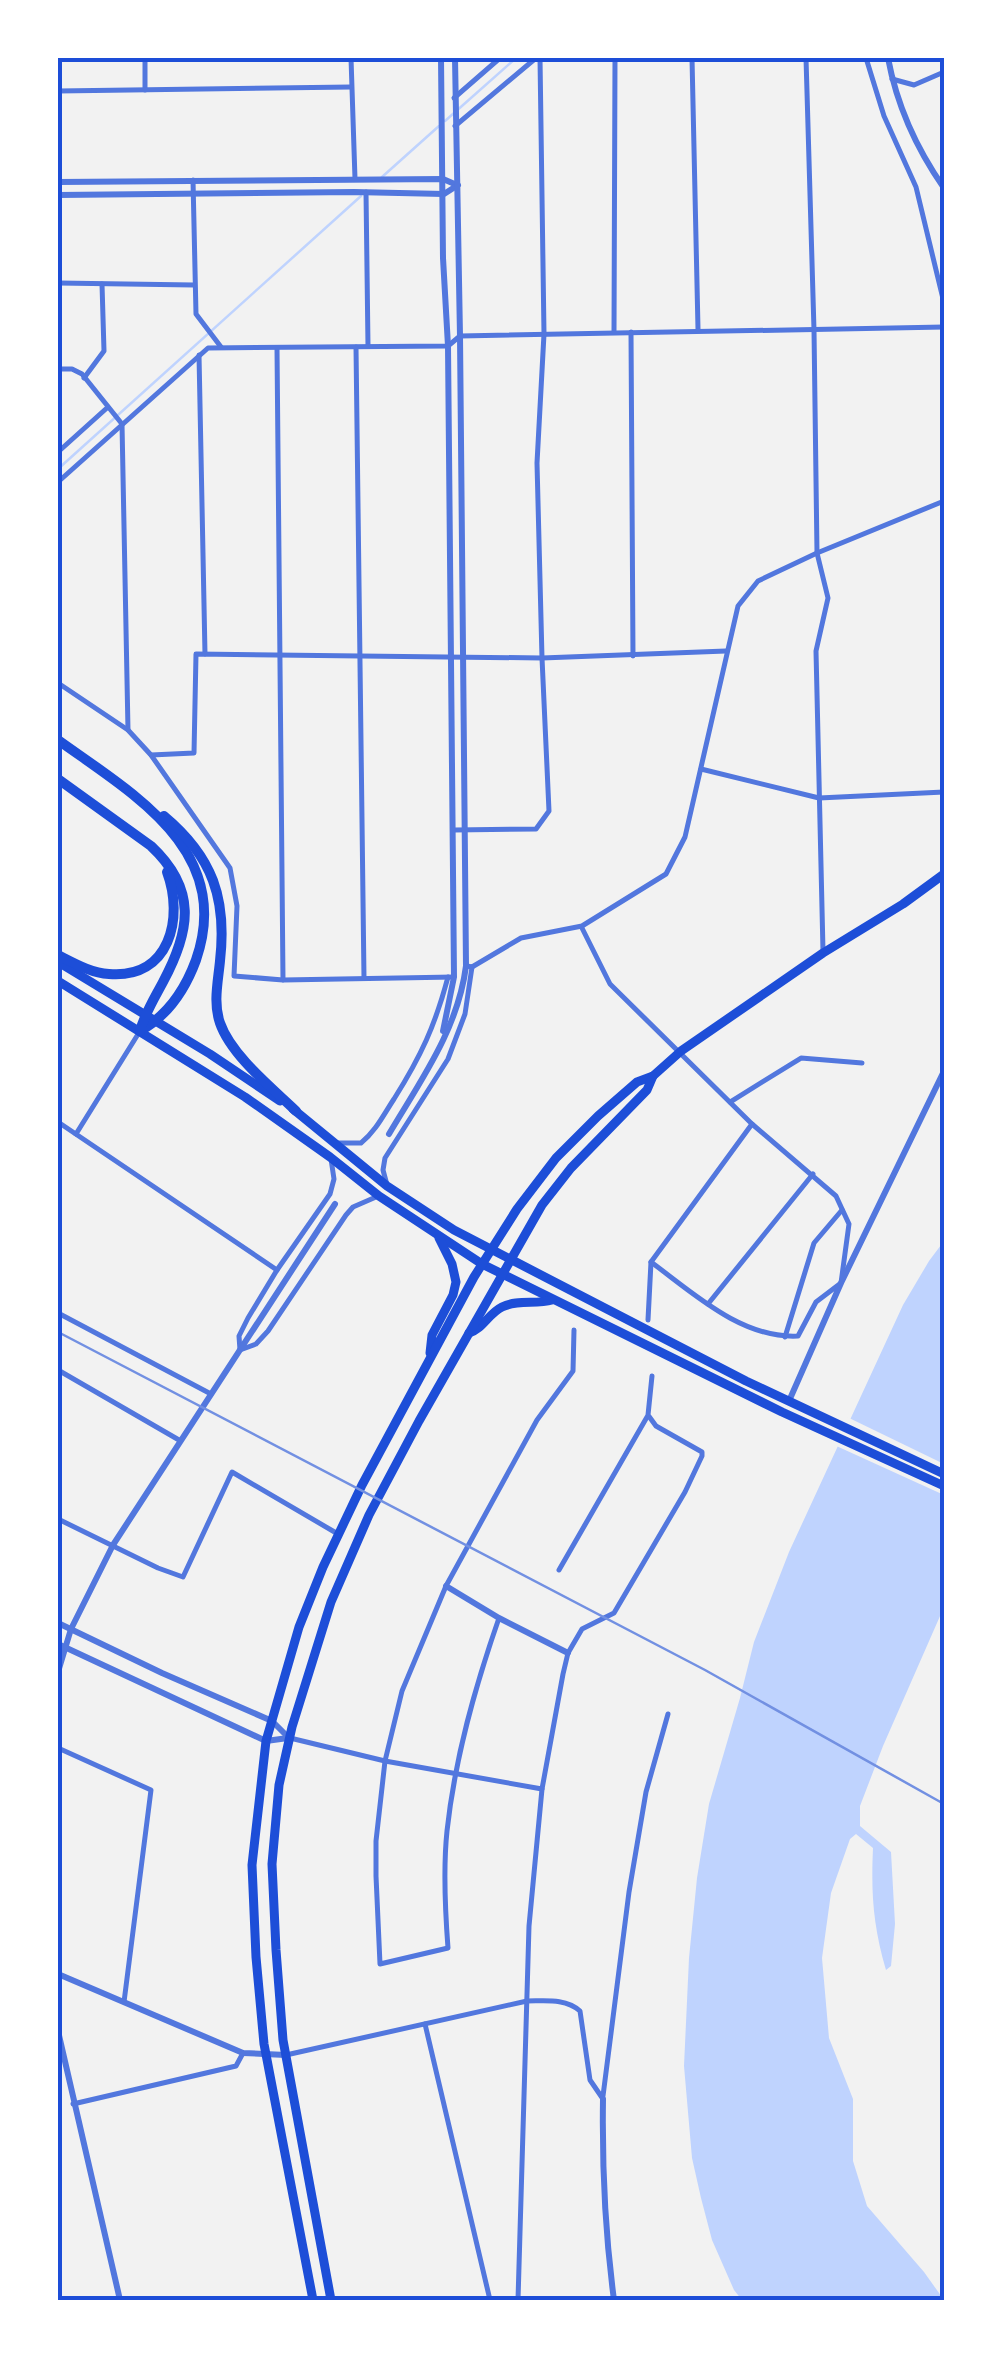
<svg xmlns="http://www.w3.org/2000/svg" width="1002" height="2358" font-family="'Fira Sans Condensed',sans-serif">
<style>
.water{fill:#bfd3fe}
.pier{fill:#f2f2f2}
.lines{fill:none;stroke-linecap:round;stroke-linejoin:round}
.stream{stroke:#bfd3fe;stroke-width:2.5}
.minor{stroke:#5277de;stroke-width:5}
.tertiary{stroke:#5277de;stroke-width:6}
.trunk{stroke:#1d4ed8;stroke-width:9}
.motorway{stroke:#1d4ed8;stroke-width:10}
.rail{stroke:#7290e2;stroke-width:2.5}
.neatline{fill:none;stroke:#1d4ed8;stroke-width:4}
</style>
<rect width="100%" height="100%" fill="#f2f2f2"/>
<path class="water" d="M944,1241v366l-61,139 -23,60v20l31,26 4,72 -4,42 -5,4c-13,-45 -15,-76 -13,-122l-17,-14 -6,5 -19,54 -9,65 7,80 24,61v62l14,45 57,66 20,28h-202l-8,-10 -22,-50 -11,-42 -9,-40 -8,-92 5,-108 8,-80 12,-74 31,-106 14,-56 35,-90 114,-247 26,-44z"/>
<polygon class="pier" points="845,1416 944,1464 944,1495 832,1444"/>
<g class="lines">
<g class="stream">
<polyline points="445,121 516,58"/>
<polyline points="382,177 439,126"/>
<polyline points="58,469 361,196"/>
</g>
<g class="minor">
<polyline points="351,58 355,179"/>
<polyline points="692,58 698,329"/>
<polyline points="806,58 814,330 817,553 828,598 816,651 823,951"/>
<polyline points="866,58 884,116 916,187 944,303"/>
<polyline points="892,79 914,85 944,72"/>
<polyline points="145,90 145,58"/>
<polyline points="58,91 351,87"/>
<polyline points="454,98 500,58"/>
<polyline points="455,126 536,58"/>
<polyline points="193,180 196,314 221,347"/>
<polyline points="366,192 368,346"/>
<polyline points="58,283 194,285"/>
<polyline points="614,332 615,58"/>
<polyline points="631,332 633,656"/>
<polyline points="356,347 364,978"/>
<polyline points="277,348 283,980"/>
<polyline points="199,355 205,654"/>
<polyline points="58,369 72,369 82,374 122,424 128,730"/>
<polyline points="84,378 104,351 102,284"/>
<polyline points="58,452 108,407"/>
<polyline points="58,482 208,348 448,346 460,336 944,327"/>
<polyline points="58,683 128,730 151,755 230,868 237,906 234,976 283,980 454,977"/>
<polyline points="151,755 194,753 196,654 542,658 726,651"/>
<polyline points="701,769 819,798 944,792"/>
<polyline points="454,830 536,829 549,811 542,658 537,463 544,334 540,58"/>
<path d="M582,928l28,56 142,140 84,72 13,28 -8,59 -25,19 -18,34c-56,3 -105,-43 -147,-74"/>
<polyline points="467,966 472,967 521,938 582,926 666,874 685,837 738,606 758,581 817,553 944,501"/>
<polyline points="730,1102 801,1058 862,1063"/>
<polyline points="58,1122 277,1270"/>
<polyline points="76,1134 140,1031"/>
<path d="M338,1143h23c15,-12 23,-29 33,-44 27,-43 41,-73 54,-122"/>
<polyline points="331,1159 334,1179 330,1194 277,1270 248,1318 239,1336 240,1350 256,1344 268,1331 346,1215 353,1207 376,1197"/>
<polyline points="387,1185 383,1170 385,1158 448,1059 465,1014 472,967"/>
<polyline points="708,1304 813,1174"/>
<polyline points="58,1313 211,1394"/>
<polyline points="648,1320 651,1262 752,1124"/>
<polyline points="785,1337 814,1243 842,1210"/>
<polyline points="58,1370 179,1440"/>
<polyline points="58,1519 158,1568 183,1577 232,1472 338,1534"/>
<polyline points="559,1570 647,1417"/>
<path d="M499,1618c-24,69 -44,139 -52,213 -4,38 -2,78 1,117l-68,16 -4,-88v-35l9,-80 17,-70 44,-105 91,-166 36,-49 1,-41"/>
<polyline points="290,1738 385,1761 542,1789"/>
<polyline points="58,1748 151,1790 124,2002"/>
<polyline points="425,2024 490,2300"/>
<path d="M286,2055l241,-54c18,0 39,-3 53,10l10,69 13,19"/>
<polyline points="603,2096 629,1892 646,1792 668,1714"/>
<polyline points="73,2104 236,2066 243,2053"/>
<polyline points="518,2300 529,1926 542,1789 563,1674 568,1653 582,1629 614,1613 685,1492 702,1456 702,1452 656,1426 648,1415 652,1376"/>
</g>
<g class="tertiary">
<polyline points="441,58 443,258 448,346 454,977 443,1031"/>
<path d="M888,58c9,48 28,90 56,130"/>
<polyline points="58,182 443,179 457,185"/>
<polyline points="58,195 354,192 444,194 458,185"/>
<path d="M389,1134c32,-54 69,-105 77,-168l-6,-630 -5,-278"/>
<polyline points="789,1401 841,1283 944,1071"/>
<polyline points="446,1586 499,1618 568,1653"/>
<polyline points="58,1623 162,1673 272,1721 289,1738"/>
<polyline points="58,1644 266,1741 288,1738"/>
<polyline points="58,1672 71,1629 113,1545 335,1204"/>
<polyline points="58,1974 243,2053 286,2055"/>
<polyline points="58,2031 120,2300"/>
<path d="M603,2099c-1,68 2,134 11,201"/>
</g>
<g class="trunk">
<polyline points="58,962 210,1054 280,1101"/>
<polyline points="58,981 245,1097 330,1157 379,1196 482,1264 782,1412 944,1486"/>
<polyline points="293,1109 387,1186 454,1230 746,1381 944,1474"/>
<path d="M469,1333c15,-5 19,-19 33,-26 16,-8 34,-2 50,-7"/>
<polyline points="430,1353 432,1335 453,1295 456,1282 452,1264 439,1238"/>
<polyline points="313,2300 264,2044 256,1957 252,1865 266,1741 299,1627 323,1567 362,1485 474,1277 517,1209 556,1158 598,1116 637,1082 653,1076 681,1051 823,953 903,904 944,874"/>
<polyline points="331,2300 283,2040 276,1950 272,1864 279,1785 292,1727 331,1602 369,1515 419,1421 542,1205 571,1168 647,1090 653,1076"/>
</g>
<g class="motorway">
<path d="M58,740c75,54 176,110 138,220 -11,30 -29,56 -56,71"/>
<path d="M58,779l93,67c46,43 40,84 12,136 -9,17 -18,31 -23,49"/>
<path d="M164,816c49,41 63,83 56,145 -2,21 -7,42 0,62 11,32 52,65 76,88"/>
<path d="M58,955c16,8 33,18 51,19 61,5 75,-56 58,-102"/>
</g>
<polyline class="rail" points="58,1332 705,1670 944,1804"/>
</g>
<rect width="1002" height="2358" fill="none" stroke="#ffffff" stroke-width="120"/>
<rect x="60" y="60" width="882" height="2238" class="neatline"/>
</svg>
